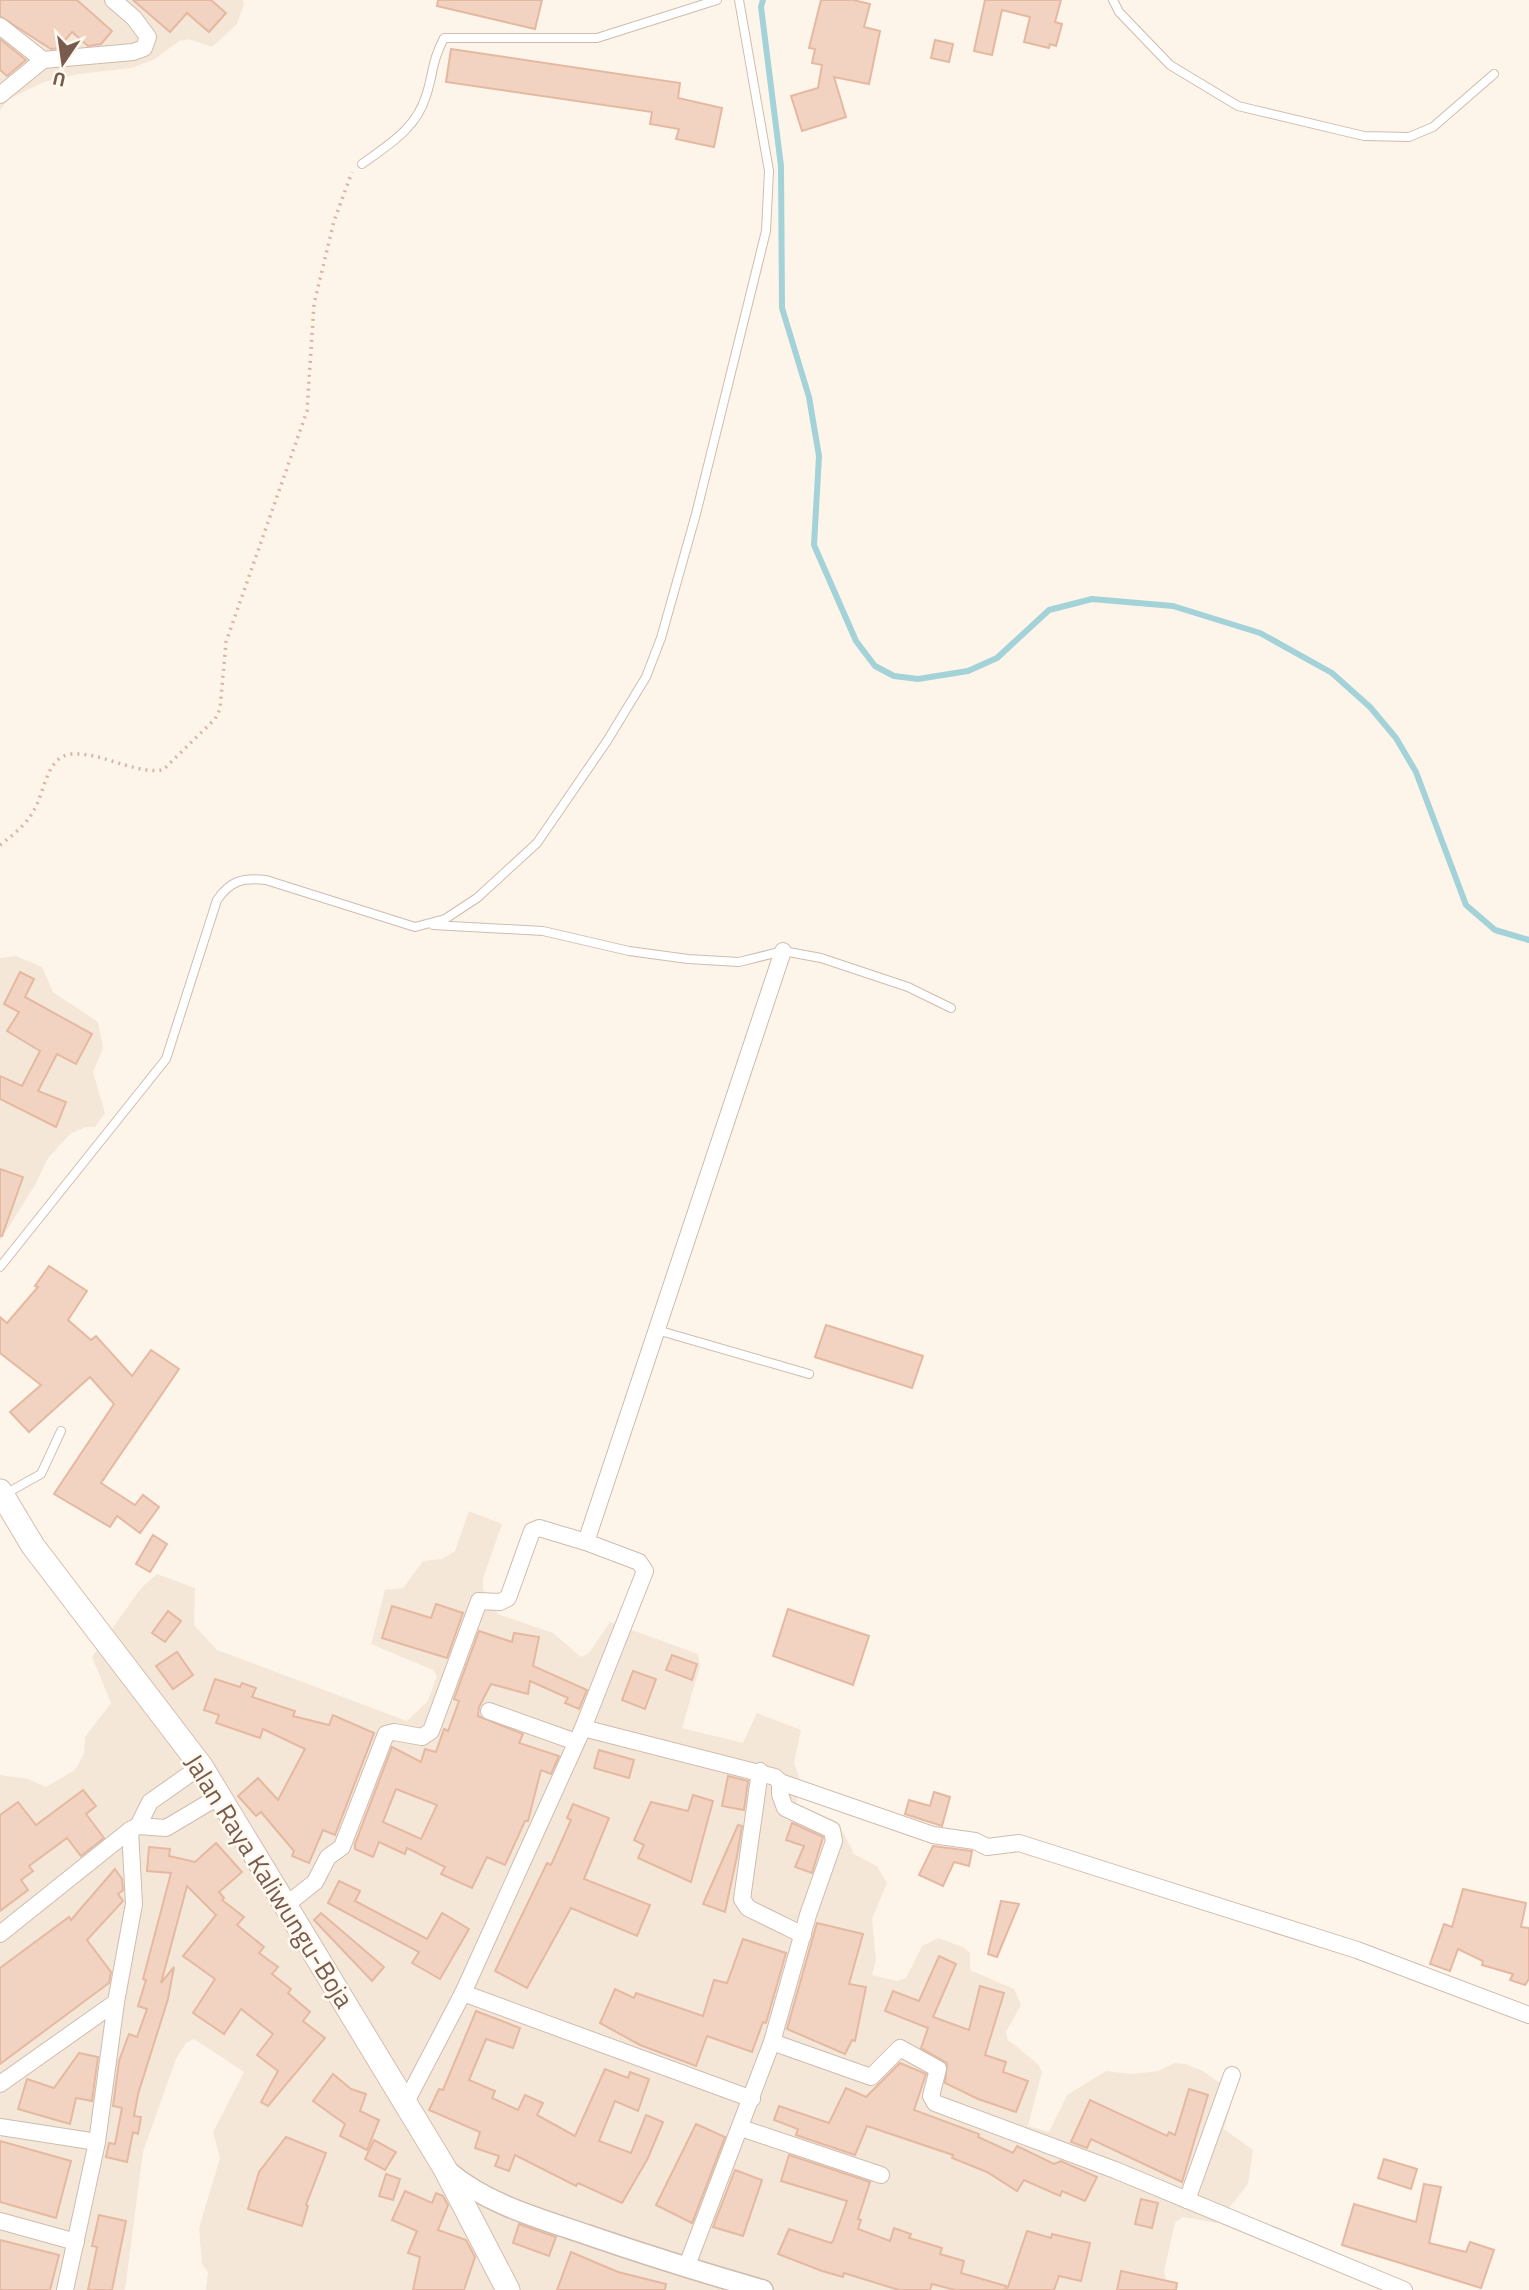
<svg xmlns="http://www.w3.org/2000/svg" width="1529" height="2290" font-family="'Titillium Web',sans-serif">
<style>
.residential{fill:#f5e7d8}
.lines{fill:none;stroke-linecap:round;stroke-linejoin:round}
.stream{stroke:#a3d2d9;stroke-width:6}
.building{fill:#f2d3c1;stroke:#e5b9a1;stroke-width:2;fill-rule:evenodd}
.service-casing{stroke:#cfbcae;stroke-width:10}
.minor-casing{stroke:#cfbcae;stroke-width:18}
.tertiary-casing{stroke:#cfbcae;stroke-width:22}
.secondary-casing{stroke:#d5beae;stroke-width:25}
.path{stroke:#d8b6a3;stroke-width:3.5;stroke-dasharray:2 5;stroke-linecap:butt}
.service{stroke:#fff;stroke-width:8}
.minor{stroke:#fff;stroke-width:16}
.tertiary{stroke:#fff;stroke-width:19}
.secondary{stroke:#fff;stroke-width:23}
.labels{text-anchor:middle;stroke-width:5;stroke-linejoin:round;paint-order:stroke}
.street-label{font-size:26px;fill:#785b4c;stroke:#fff9f0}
</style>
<rect width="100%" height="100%" fill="#fdf5ea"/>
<g class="residential">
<polygon points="0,0 243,0 244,4 237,24 212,47 188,39 179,41 155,59 132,68 78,74 44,82 9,99 0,110"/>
<polygon points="16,956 42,967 53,992 98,1022 103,1048 93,1072 105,1113 95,1127 86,1127 70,1134 48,1158 35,1185 0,1241 0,958"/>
<polygon points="469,1511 502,1524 483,1579 483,1589 498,1614 553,1633 581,1657 589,1653 610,1622 698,1654 700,1666 682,1728 743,1743 757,1713 801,1730 794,1763 800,1780 796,1804 838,1822 854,1854 877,1866 887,1883 872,1919 876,1960 872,1975 897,1981 906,1978 922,1946 938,1938 963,1947 970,1953 970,1970 1014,1989 1021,2005 1006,2032 1008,2040 1038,2064 1042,2072 1028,2126 1049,2132 1067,2095 1106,2071 1133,2074 1158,2071 1175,2063 1185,2064 1203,2071 1234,2093 1224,2129 1253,2150 1248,2184 1217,2223 1183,2217 1175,2223 1164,2271 1169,2290 206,2290 208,2272 202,2264 199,2228 220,2158 213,2132 244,2072 194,2039 186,2043 176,2059 143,2152 125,2290 0,2290 0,1775 28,1779 46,1787 75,1770 84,1754 85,1737 111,1703 92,1657 141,1588 157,1574 195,1588 194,1625 217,1650 407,1721 428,1701 437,1676 433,1670 371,1644 385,1590 403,1588 423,1561 442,1559 455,1551"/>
</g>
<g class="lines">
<polyline class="stream" points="763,0 761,7 781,166 782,308 809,397 819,456 814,545 856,641 875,666 894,676 918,679 968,671 997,658 1049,610 1092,599 1173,606 1260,633 1332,673 1370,707 1396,738 1416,772 1466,905 1495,930 1529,940"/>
</g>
<g class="building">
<polygon points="0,0 77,0 112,31 101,44 88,46 72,32 58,48 51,49 0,16"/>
<polygon points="133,0 211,0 226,13 209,32 187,13 170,32"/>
<polygon points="438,0 542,0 535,29 437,6"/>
<polygon points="821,0 853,0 870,4 864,27 880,31 869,84 834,77 846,117 802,131 791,96 818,88 822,65 812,63 815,49 809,48"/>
<polygon points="985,0 1061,0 1055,22 1062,24 1056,46 1050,44 1049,48 1024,42 1030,17 1002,10 992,55 974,51"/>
<polygon points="0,39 26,60 7,76 0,70"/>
<polygon points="935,40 953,44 949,62 931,58"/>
<polygon points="451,49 680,83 678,98 722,108 714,147 676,139 679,129 650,124 652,112 446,82"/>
<polygon points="20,972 34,979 25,997 92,1034 76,1064 57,1054 38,1091 66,1102 56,1127 0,1099 0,1076 22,1086 40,1051 7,1031 19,1012 4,1004"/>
<polygon points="0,1169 23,1177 2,1236 0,1236"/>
<polygon points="49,1266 87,1291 68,1320 91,1340 96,1336 132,1376 151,1350 179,1369 101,1483 135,1505 143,1495 159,1507 140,1533 117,1516 110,1527 54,1494 114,1404 90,1377 29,1432 10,1412 41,1385 0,1353 0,1317 7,1323 38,1287 35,1286"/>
<polygon points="826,1325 923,1356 912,1388 815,1357"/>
<polygon points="153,1535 167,1544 150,1572 136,1564"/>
<polygon points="436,1604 463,1613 447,1658 382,1638 392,1606 431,1618"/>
<polygon points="788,1609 869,1636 853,1685 773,1656"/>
<polygon points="168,1611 181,1621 165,1642 152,1633"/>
<path d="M479,1631l33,11 2,-9 25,4 -6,29 54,24 -8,19 -14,-6 3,-5 -38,-17 -2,13 -37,-10 -12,23 -1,9 45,18 -4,9 40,13 -8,18 -10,-4 -13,51h-3l-20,44 -18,-8 -15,31 -31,-14 4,-7 -38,-19 -2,6 -26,-12 -6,15 -18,-8v-5l37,-97 29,15 4,-13 11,3 8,-23 4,2 11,-30 -5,-2zM396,1789l41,16 -16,34 -38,-17z"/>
<polygon points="177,1652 193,1675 173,1689 156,1666"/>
<polygon points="672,1655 697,1664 692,1680 666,1670"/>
<polygon points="633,1671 656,1679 645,1709 622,1700"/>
<polygon points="215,1679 240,1687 242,1683 256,1688 252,1697 295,1711 293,1716 329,1725 333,1715 374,1733 335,1835 323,1830 309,1863 292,1856 294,1851 261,1812 256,1816 238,1796 258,1778 278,1800 305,1749 263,1729 260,1738 216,1723 219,1715 204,1710"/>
<polygon points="599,1750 634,1760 629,1778 594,1768"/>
<polygon points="728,1776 748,1781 744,1810 722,1806"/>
<polygon points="83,1790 96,1806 86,1814 104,1838 81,1856 67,1838 29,1866 33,1871 21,1880 28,1890 0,1911 0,1815 18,1802 36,1825"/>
<polygon points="934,1792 950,1797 942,1826 905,1814 909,1800 930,1806"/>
<polygon points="693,1795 713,1801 691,1882 638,1858 644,1845 634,1840 651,1802 688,1811"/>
<polygon points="573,1804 609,1818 584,1879 650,1905 637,1936 571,1908 527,1988 495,1971 547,1863 551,1865 571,1820 567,1818"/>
<polygon points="792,1823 823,1837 812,1873 795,1867 804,1846 786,1840"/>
<polygon points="738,1825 742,1826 737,1856 725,1912 703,1904"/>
<polygon points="216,1843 242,1872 219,1892 224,1898 222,1900 244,1917 237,1925 264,1947 259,1953 278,1967 272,1974 291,1989 288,1993 310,2012 303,2021 325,2038 268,2106 261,2102 278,2071 257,2055 273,2034 241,2009 224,2034 193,2013 215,1979 183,1956 216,1915 187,1886 161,1983 174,1967 168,1999 138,2094 134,2116 141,2117 138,2134 133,2132 127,2162 106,2157 109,2143 115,2144 122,2108 113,2106 119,2061 129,2034 137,2037 147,2009 138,2006 146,1980 143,1979 171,1873 147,1871 149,1847 170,1849 169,1856 195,1862"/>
<polygon points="933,1846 972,1851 969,1866 954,1862 943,1886 919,1875"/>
<polygon points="115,1869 122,1879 123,1890 118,1894 123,1901 87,1940 111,1972 109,1983 0,2064 0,1968 69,1917 71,1920"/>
<polygon points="339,1881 360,1891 355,1901 427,1939 442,1913 469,1929 440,1979 412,1963 419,1952 328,1903"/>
<polygon points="1463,1889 1526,1903 1521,1927 1529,1928 1529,1979 1525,1985 1510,1980 1513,1974 1482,1965 1483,1961 1458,1949 1450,1971 1430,1964 1444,1924 1452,1927"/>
<polygon points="1001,1901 1019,1904 997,1957 988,1954"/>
<polygon points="321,1913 384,1967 372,1981 314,1920"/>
<polygon points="817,1923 863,1934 849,1984 866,1987 855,2041 852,2040 845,2054 787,2029"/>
<polygon points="743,1939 786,1953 766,2023 763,2022 752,2052 707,2036 696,2066 640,2045 600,2023 615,1989 634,1998 636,1993 703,2016 714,1980 727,1983"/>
<polygon points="939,1956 956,1964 933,2017 969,2030 980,1986 1004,1993 985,2055 1006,2062 1003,2072 1028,2081 1016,2112 978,2099 945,2083 947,2063 921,2048 928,2028 885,2011 893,1991 919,2001"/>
<polygon points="476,2011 520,2028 513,2048 486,2039 469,2080 495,2091 492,2098 518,2110 525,2095 543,2103 537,2115 575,2136 605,2069 628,2078 630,2072 649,2079 638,2111 615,2101 599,2141 631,2153 646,2115 663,2122 648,2158 622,2203 578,2183 576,2186 515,2155 509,2171 495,2166 499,2156 475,2148 480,2132 429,2110 439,2089 443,2090"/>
<polygon points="79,2053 98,2057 92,2101 76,2098 70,2124 18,2109 27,2079 54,2088"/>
<polygon points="900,2063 926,2074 914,2110 979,2134 978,2137 1013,2153 1017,2146 1054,2164 1061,2161 1097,2177 1085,2201 1062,2191 1060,2196 1024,2180 1017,2191 987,2172 952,2158 953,2155 867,2126 855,2155 796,2135 798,2129 774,2120 779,2106 829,2123 846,2088 866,2097"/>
<polygon points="333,2074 351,2089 366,2094 360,2111 379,2120 367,2150 340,2136 345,2124 313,2101"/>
<polygon points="1189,2089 1208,2095 1182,2182 1091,2139 1087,2148 1071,2142 1090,2100 1167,2136 1169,2132 1175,2135"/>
<polygon points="696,2124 725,2137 692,2223 656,2205"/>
<polygon points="286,2137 326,2153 306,2205 308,2206 302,2226 248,2209 259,2172"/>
<polygon points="374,2140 396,2152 385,2170 365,2159"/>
<polygon points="0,2141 71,2161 56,2218 0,2202"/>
<polygon points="789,2155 870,2182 858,2219 861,2220 858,2229 890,2241 894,2228 911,2234 909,2238 942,2248 940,2254 964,2261 961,2273 1006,2286 1005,2290 955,2290 932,2284 930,2290 899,2290 844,2273 843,2277 822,2271 778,2254 789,2229 831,2243 833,2241 847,2201 781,2181"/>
<polygon points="1384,2159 1417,2169 1411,2189 1378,2178"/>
<polygon points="735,2170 762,2180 743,2236 713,2227"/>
<polygon points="386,2174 400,2179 393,2200 379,2196"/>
<polygon points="1424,2184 1441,2187 1429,2243 1466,2252 1470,2242 1494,2250 1481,2288 1342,2245 1354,2204 1416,2222"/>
<polygon points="405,2191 432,2203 436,2193 443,2196 448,2205 438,2230 466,2240 475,2257 464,2290 413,2290 420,2257 408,2253 417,2231 392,2220"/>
<polygon points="1141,2199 1158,2203 1152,2228 1135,2224"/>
<polygon points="99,2215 126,2221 112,2290 88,2290 97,2247 92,2246"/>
<polygon points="519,2224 556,2237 549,2256 513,2243"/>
<polygon points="1027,2231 1051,2238 1052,2234 1090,2243 1081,2281 1059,2276 1054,2290 1007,2290"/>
<polygon points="0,2240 59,2255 50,2290 0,2290"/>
<polygon points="571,2252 618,2272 666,2284 665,2290 557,2290"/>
<polygon points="1121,2271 1177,2283 1176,2290 1117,2290"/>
</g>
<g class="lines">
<g class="service-casing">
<g id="service">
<polyline points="1113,0 1119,12 1170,65 1238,106 1364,136 1409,137 1433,127 1494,74"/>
<path d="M362,164c26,-19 54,-35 64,-68 8,-24 5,-33 18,-58h153l120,-38"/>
<polyline points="433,925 543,931 629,951 688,959 739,962 783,951 821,958 908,987 951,1008"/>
<path d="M0,1267l166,-208 51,-159c13,-19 26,-23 49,-20l149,47 30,-8 32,-21 60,-55 70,-102 39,-64 15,-39 35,-124 70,-283 3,-60 -30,-171"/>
<polyline points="657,1330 809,1374"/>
<polyline points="5,1494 41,1474 61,1431"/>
</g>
</g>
<g class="minor-casing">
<g id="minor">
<polyline points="0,26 43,60"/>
<polyline points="0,95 43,60 133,52 144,48 148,37 134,18 113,0"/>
<polyline points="489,1711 576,1742"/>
<polyline points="583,1728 645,1571 639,1562 586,1542 783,951"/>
<polyline points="760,1771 742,1899 748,1908 803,1935"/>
<polyline points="780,1782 933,1835 975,1841 987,1847 1019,1843 1357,1950 1529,2015"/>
<polyline points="138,1826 150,1802 201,1766"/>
<polyline points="286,1905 315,1882 328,1857 342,1847 386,1734 394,1732 422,1737 431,1731 479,1601 500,1602 508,1598 532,1531 539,1528 586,1542"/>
<polyline points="0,1934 130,1830 138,1826 166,1828 218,1797"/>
<polyline points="463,1993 752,2099"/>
<polyline points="772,2042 871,2077 900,2048 938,2069 931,2096 935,2103 1115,2170 1404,2290"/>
<polyline points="0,2084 116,2002"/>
<polyline points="406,2102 463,1993 583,1728 775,1777 780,1782 780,1794 785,1808 832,1830 834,1841 808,1915 772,2042 686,2268"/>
<polyline points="0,2127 97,2142"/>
<polyline points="741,2128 881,2175"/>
<polyline points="1187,2200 1232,2075"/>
<polyline points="0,2221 76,2242"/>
<polyline points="65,2290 97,2142 116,2002 134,1904 130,1830"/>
</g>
</g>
<g class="tertiary-casing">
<path id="tertiary" d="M448,2171c38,33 93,48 140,64 58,20 116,38 175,55"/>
</g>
<g class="secondary-casing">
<polyline id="secondary" points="0,1491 33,1546 201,1766 444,2167 508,2290"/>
</g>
<path class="path" d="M0,845c13,-10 27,-21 34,-35 11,-18 12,-54 38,-56 30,-2 61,20 91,16l52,-51 5,-10 6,-67 81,-231 7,-107 20,-83 18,-49"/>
<use href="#service" class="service"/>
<use href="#minor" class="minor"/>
<use href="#tertiary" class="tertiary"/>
<use href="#secondary" class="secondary"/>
</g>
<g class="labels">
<g class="street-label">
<text transform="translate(269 1881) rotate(58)" y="9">Jalan Raya Kaliwungu-Boja</text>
</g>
</g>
<g transform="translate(63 63) rotate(193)" stroke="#fff9f0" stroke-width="5" paint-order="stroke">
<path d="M0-5L12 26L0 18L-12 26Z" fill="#785b4c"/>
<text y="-10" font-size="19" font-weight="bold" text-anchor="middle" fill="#785b4c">U</text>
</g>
</svg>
